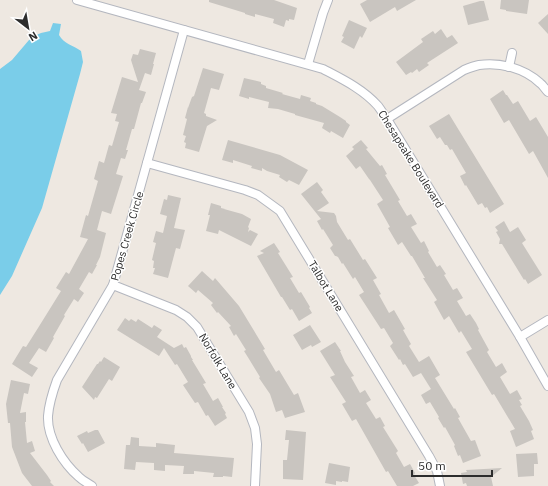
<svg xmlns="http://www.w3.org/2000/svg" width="548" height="486" font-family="'IBM Plex Sans',sans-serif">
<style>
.water{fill:#7acde9}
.building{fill:#c9c5c0}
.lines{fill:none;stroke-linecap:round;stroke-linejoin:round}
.street-casing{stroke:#b4b7bf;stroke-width:10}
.street{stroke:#fff;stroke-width:8}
.labels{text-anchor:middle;stroke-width:3;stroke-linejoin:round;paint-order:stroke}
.street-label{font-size:11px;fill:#2d2d2d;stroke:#fff}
</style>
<rect width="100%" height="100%" fill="#eee8e1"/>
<path class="water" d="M53,23l8,1 -2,11c5,9 14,10 22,16l2,11 -3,12 -38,134 -30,68 -12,19v-226l12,-9 17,-20 5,-4 7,-3 9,-2z"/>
<g class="building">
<polygon points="209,0 274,0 297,8 294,20 289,19 289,21 286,20 284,27 273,23 274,19 255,14 255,17 245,14 245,13 209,2"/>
<polygon points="367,0 416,0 397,11 395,7 370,22 360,4"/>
<polygon points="501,0 529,0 527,14 506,11 506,10 500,9"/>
<polygon points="480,1 484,1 489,20 468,25 463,6"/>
<polygon points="548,14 548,34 538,23"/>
<polygon points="349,20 367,28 362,38 360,36 354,49 341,42 344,37 342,36"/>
<polygon points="441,29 447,38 452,35 458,43 427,63 429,65 419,72 417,69 412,73 411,72 406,75 396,62 423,42 421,39 433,31 435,34"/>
<polygon points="140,49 156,53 153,64 154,64 151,75 145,73 139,90 146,92 142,103 141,103 134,129 132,129 126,150 128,150 125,159 121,158 116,174 123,176 111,214 102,211 97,230 106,233 100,257 96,265 97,265 92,274 89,272 79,289 84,293 78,302 74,299 64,315 65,316 53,337 54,338 46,352 39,348 29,363 38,368 32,377 12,364 23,346 26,347 38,328 61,291 56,288 66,272 69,274 88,239 80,237 86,215 88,216 98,181 94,179 99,161 104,163 109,145 112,146 119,122 115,121 117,114 111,113 122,77 138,82 131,60 133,54 138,55"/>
<polygon points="203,68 224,74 219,90 211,88 204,113 206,114 206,116 217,120 207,126 199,152 185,148 186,143 184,142 186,136 183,135 187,119 185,118 188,107 188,108 192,97 194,96"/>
<polygon points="244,78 261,82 261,84 266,86 266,88 283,93 282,94 300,99 301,95 311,98 310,101 316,103 316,104 322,106 340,117 346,121 346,122 350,125 343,138 331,131 330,133 322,128 324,123 295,115 295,114 278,109 268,108 269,102 249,97 249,99 239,96"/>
<polygon points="503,90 506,95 507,95 513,104 518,101 530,121 536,117 548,137 548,178 533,151 529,154 509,120 504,123 490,99"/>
<polygon points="449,114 504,204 490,213 487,207 485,208 482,203 478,205 466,185 465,186 460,176 466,173 452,149 450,150 447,145 445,145 440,137 437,139 429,126"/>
<polygon points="228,140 280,155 308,170 299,185 289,180 287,182 279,177 280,175 267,171 262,168 262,171 251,168 252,166 233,160 233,163 222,160"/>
<polygon points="361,140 368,148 366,149 380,166 382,165 387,174 385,175 400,200 398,201 407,216 411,214 417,224 411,227 421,243 424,241 429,251 428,252 437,267 440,265 446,274 444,275 453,290 457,288 463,298 457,301 466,316 470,314 476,323 479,329 478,330 489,350 487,352 496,367 502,363 507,372 500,377 510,394 517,390 522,399 519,400 522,405 520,406 529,421 533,430 531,431 534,439 516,447 510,431 515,429 494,394 492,395 466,352 472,349 461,331 459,333 449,316 444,320 434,302 437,300 423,278 425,278 412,256 411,256 402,242 398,245 388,228 390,227 377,204 383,200 370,180 369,179 360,166 356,169 346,156 354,149 352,147"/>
<polygon points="317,182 323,190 321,192 329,203 317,211 334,213 336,216 337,222 348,240 350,239 363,260 365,259 377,278 373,280 381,294 379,295 389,313 394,310 405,329 403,330 411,344 409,346 419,362 429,356 440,375 435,378 454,409 455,408 460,417 458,418 471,441 475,440 481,456 463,463 460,455 458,456 454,446 455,445 445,427 444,428 438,418 439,417 430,402 426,404 421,395 431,389 421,373 413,377 405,364 403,365 400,359 399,360 390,346 393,343 384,328 381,329 359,295 364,292 355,277 353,279 343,263 342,264 338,257 336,256 335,256 330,248 333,245 323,229 322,230 317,221 321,219 301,194"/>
<polygon points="168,195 181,198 174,228 185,230 180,249 176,248 168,278 153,274 155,268 153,268 154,261 152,260 156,243 153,242 156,231 163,233 167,216 160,214 164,199 167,200"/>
<polygon points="211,203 221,206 221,208 225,209 224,209 242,214 251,219 248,227 249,228 248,232 250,230 258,234 251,246 219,230 218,234 206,231 210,215 208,215"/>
<polygon points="504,221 510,232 518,227 526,240 522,243 542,275 528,284 525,279 524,280 502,244 499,244 500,239 496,232 498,231 495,227"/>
<polygon points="274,243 280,252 278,253 293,277 290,278 299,293 301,292 310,307 309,308 312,313 299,321 292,309 290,310 282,297 281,297 257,256 264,253 260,251"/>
<polygon points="202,271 213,281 215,278 239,306 265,349 263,350 276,372 279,370 294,395 298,393 305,412 285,418 282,410 276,412 270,394 259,378 260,377 249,359 244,351 246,350 236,334 234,336 229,327 231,326 218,312 217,313 211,305 213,303 198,290 196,293 188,286"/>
<polygon points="125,318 129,321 131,319 136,322 138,319 152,328 154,325 162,330 157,337 174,348 182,344 184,348 186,347 191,356 191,357 193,360 192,360 206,383 203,384 213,401 218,398 223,407 222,407 226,413 225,414 227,418 215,426 208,415 206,416 198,402 195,403 183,385 188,382 177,364 175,365 164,348 159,356 117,330"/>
<polygon points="310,325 321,342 312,347 311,345 302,350 293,335"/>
<polygon points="335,342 341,351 340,351 345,362 354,376 351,377 360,393 365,390 371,400 366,403 376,419 380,417 385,426 383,427 398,451 396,453 404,467 410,464 415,473 414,475 419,483 413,486 397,486 388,471 386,472 356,419 352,421 342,404 346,402 330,377 335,375 320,351"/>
<polygon points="104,357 120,367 112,381 109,379 97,398 95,397 94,400 82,387 97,364 98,364 100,361 101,362"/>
<polygon points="11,380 30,384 28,394 24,393 20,413 26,412 26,422 25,422 27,443 32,441 35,451 30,453 47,475 51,481 50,482 54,486 32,486 22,473 12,447 10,423 8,423 6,404"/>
<polygon points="95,430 98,430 105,443 88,452 83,443 82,444 77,436 87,431 88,433"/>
<polygon points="286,430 306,432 303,480 283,479 283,460 287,460 289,440 285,440"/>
<polygon points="131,437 139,438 139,446 156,447 156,443 175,445 174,453 234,458 232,477 223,476 223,477 213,477 214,473 194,471 194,474 183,474 184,466 165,465 165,471 154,470 154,463 136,462 135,470 124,469 126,445 130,445"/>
<polygon points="537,453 538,464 534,464 534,476 518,477 516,454"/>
<polygon points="329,463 350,467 348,482 342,481 342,482 336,481 336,485 325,483"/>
<polygon points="502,468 491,477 493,486 467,486 466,483 463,484 461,473 467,472 466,470"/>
</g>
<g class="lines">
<g class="street-casing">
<g id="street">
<path d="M77,0l246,69c19,10 40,20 55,37 3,4 6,9 9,13l133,218 28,49"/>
<polyline points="308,64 323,13 328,0"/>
<polyline points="509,67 512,53"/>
<path d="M387,119l77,-49c5,-2 10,-4 15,-5 21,-3 45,3 61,18 3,2 5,6 8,9"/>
<polyline points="147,163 245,190 258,195 280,211 429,456 437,471 440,486"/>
<polyline points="113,285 176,310 187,317 197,327 249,412 255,428 257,444 255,486"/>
<polyline points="520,337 548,320"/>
<path d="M92,486c-4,-3 -9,-5 -13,-9 -16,-14 -32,-39 -31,-61 1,-13 5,-25 9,-36l56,-95 71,-255"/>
</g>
</g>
<use href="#street" class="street"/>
</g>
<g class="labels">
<g class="street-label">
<text transform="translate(411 159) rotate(58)" y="4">Chesapeake Boulevard</text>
<text transform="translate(127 236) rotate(-74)" y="4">Popes Creek Circle</text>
<text transform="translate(326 286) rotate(59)" y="4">Talbot Lane</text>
<text transform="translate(218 361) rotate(59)" y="4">Norfolk Lane</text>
</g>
</g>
<g transform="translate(28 28) rotate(149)" stroke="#ffffff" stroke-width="3" paint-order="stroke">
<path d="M0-3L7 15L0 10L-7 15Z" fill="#2d2d2d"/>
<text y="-6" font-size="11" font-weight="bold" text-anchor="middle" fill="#2d2d2d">N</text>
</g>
<path d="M412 470v6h80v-6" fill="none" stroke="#2d2d2d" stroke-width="2"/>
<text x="418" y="470" font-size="12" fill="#2d2d2d" stroke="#ffffff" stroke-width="3" paint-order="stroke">50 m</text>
</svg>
